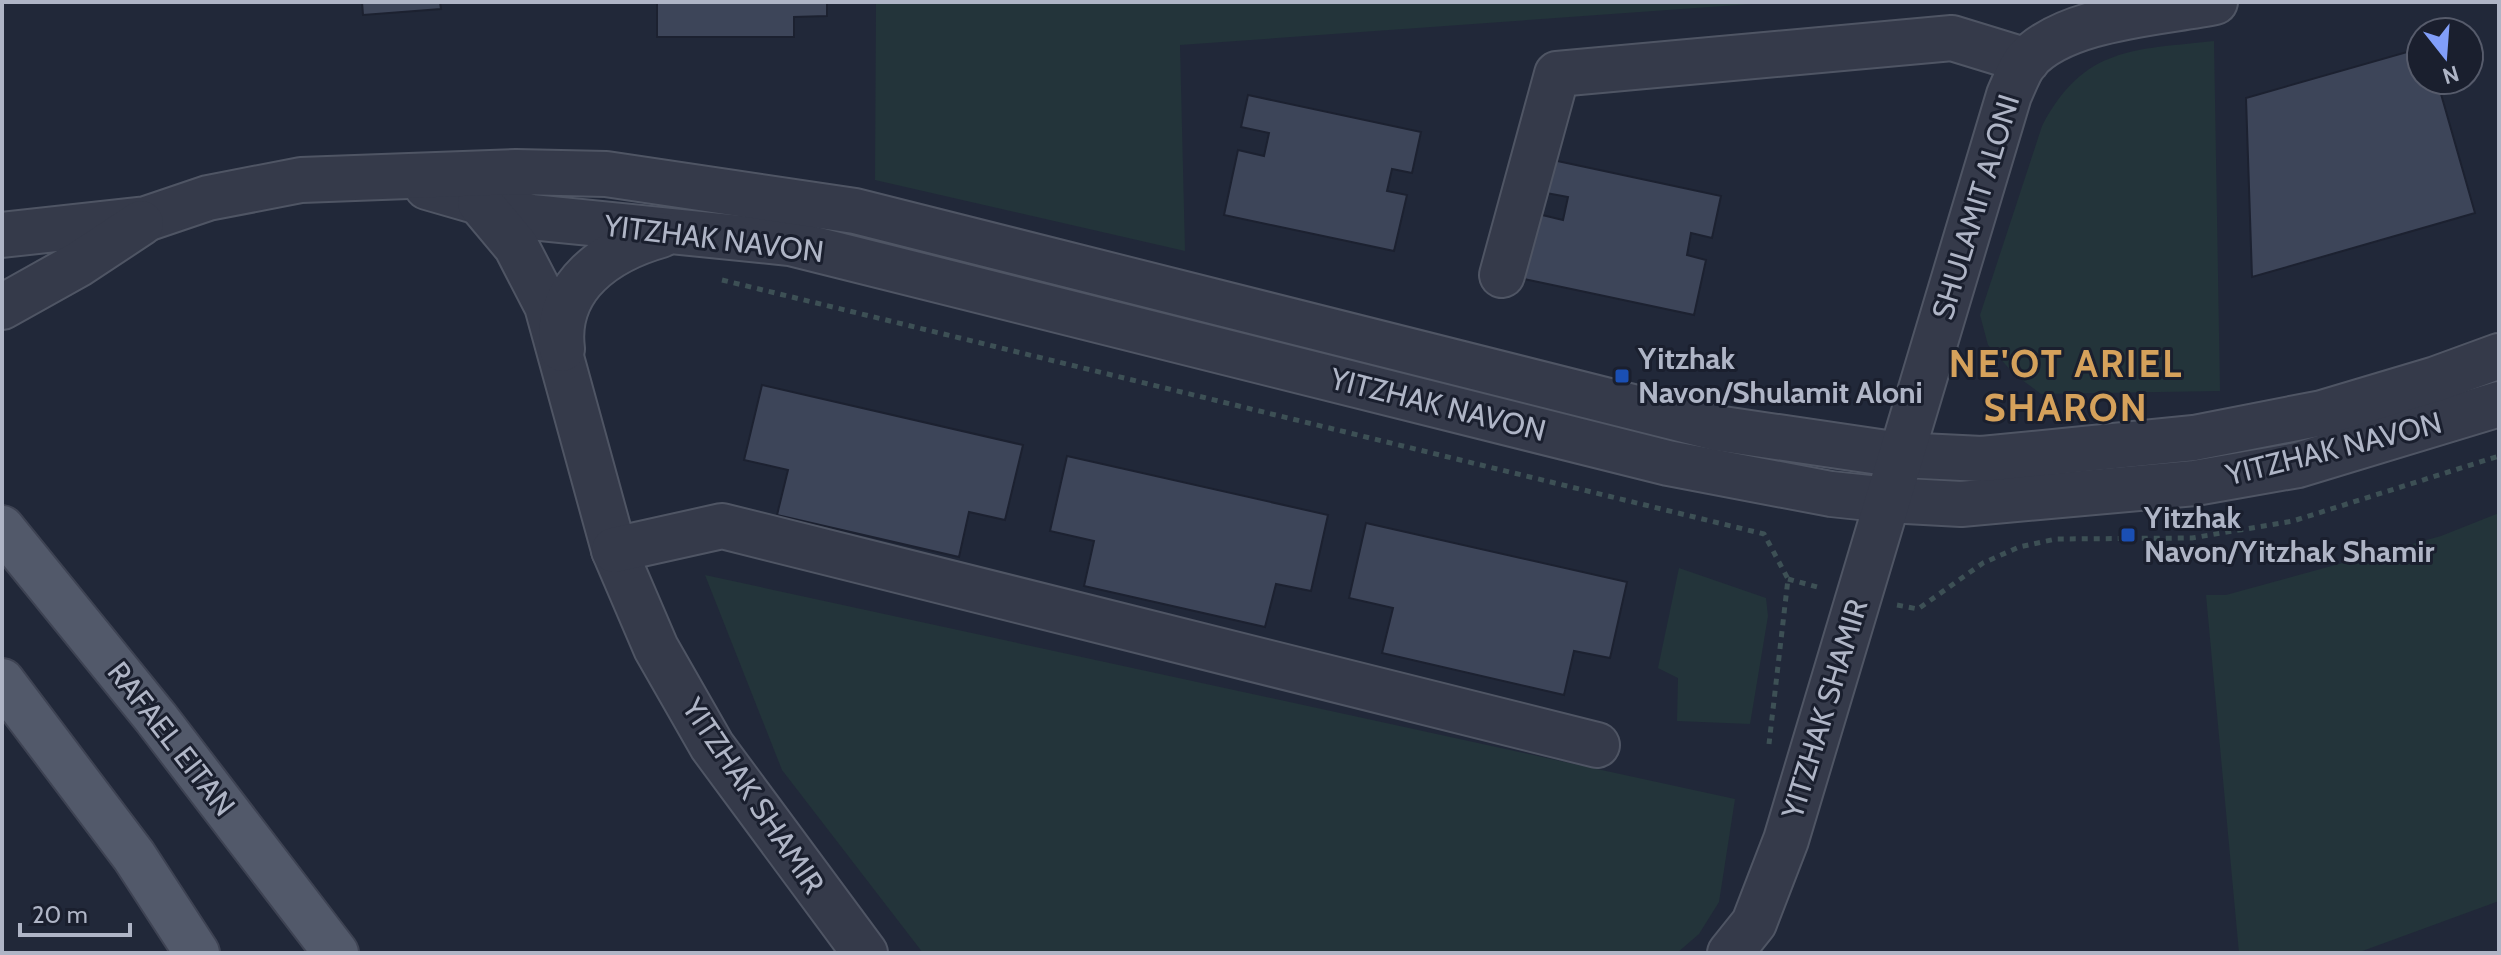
<svg xmlns="http://www.w3.org/2000/svg" width="2501" height="955" font-family="Cabin,sans-serif">
<style>
.green{fill:#23343a}
.building{fill:#3d4559;stroke:#1c2130;stroke-width:2}
.lines{fill:none;stroke-linecap:round;stroke-linejoin:round}
.minor-casing{stroke:#4f5564;stroke-width:48}
.major-casing{stroke:#3e4353;stroke-width:48}
.path{stroke:#3d5055;stroke-width:5;stroke-dasharray:6 6;stroke-linecap:butt}
.minor{stroke:#353a4a;stroke-width:44}
.major{stroke:#52596a;stroke-width:44}
.transit-dot{fill:#1a4fb4;stroke:#1a1f2e;stroke-width:3}
.labels{text-anchor:middle;stroke-width:6;stroke-linejoin:round;paint-order:stroke}
.street-label{font-size:30px;fill:#afb5c6;stroke:#1a1f2e}
.poi-label{font-size:30px;font-weight:bold;fill:#afb5c6;stroke:#1a1f2e;text-anchor:start}
.district-label{font-size:38px;font-weight:bold;letter-spacing:2px;fill:#d5a15b;stroke:#1a1f2e}
</style>
<rect width="100%" height="100%" fill="#212839"/>
<g class="green">
<polygon points="876,2 1780,2 1180,45 1185,251 875,180"/>
<path d="M2214,41l6,350 -179,3 -27,-20 -26,-29 -8,-30 62,-189c42,-80 92,-76 172,-85z"/>
<polygon points="2499,513 2499,901 2357,953 2239,953 2206,595 2226,595 2441,536"/>
<polygon points="1679,568 1766,598 1768,616 1750,724 1677,721 1678,678 1658,668"/>
<polygon points="705,575 1735,799 1719,902 1699,934 1677,953 923,953 782,770"/>
</g>
<g class="building">
<polygon points="362,2 440,2 441,9 363,15"/>
<polygon points="657,2 827,2 827,16 794,17 794,37 657,37"/>
<polygon points="2421,48 2421,80 2437,80 2475,213 2252,277 2246,98"/>
<polygon points="1248,95 1421,132 1412,173 1392,169 1387,191 1407,195 1394,251 1224,215 1238,150 1264,156 1269,133 1241,127"/>
<polygon points="1548,159 1721,196 1712,238 1691,233 1687,255 1706,260 1694,315 1524,279 1538,214 1563,220 1568,197 1541,192"/>
<polygon points="762,385 1023,445 1005,520 969,512 959,557 777,515 788,470 744,460"/>
<polygon points="1067,456 1328,515 1311,591 1276,584 1265,627 1084,586 1094,541 1050,531"/>
<polygon points="1366,523 1627,582 1610,658 1574,651 1564,695 1382,653 1393,608 1349,598"/>
</g>
<g class="lines">
<g class="minor-casing">
<g id="minor">
<polyline points="427,187 531,217 790,243 1668,463 1831,494 1888,500 1961,504 2195,483 2298,465 2499,404"/>
<polyline points="480,203 516,246 547,306 614,550 656,648 712,746 865,953"/>
<polyline points="2,235 146,219 208,198 301,180 516,172 606,174 855,211 1716,428 1900,455 1982,459 2194,438 2322,413 2436,379 2499,356"/>
<polyline points="1502,275 1557,74 1952,38 2027,61"/>
<polyline points="2,307 79,264 141,223"/>
<path d="M562,349c-8,-64 46,-99 99,-114"/>
<polyline points="614,550 722,526 1597,745"/>
<path d="M1730,953l24,-30 32,-83 223,-745c5,-11 10,-25 17,-34 38,-44 136,-48 189,-59"/>
</g>
</g>
<g class="major-casing">
<g id="major">
<polyline points="2,528 156,718 336,953"/>
<polyline points="2,681 134,856 197,953"/>
</g>
</g>
<g class="path">
<polyline points="722,280 1764,534 1788,579 1769,744"/>
<polyline points="1788,579 1821,588"/>
<polyline points="1897,605 1918,609 1983,563 2019,547 2056,539 2192,538 2293,521 2499,456"/>
</g>
<use href="#minor" class="minor"/>
<use href="#major" class="major"/>
</g>
<g class="transit-dot">
<rect x="1614" y="368" width="16" height="16" rx="4"/>
<rect x="2120" y="527" width="16" height="16" rx="4"/>
</g>
<g class="labels">
<g class="street-label">
<text transform="translate(1976 207) rotate(-73)" y="10">SHULAMIT ALONI</text>
<text transform="translate(714 239) rotate(7)" y="10">YITZHAK NAVON</text>
<text transform="translate(1438 405) rotate(14)" y="10">YITZHAK NAVON</text>
<text transform="translate(2334 449) rotate(-14)" y="10">YITZHAK NAVON</text>
<text transform="translate(1825 709) rotate(-73)" y="10">YITZHAK SHAMIR</text>
<text transform="translate(171 739) rotate(52)" y="10">RAFAEL EITAN</text>
<text transform="translate(753 796) rotate(56)" y="10">YITZHAK SHAMIR</text>
</g>
<g class="poi-label">
<text x="1638" y="369">Yitzhak<tspan x="1638" dy="34">Navon/Shulamit Aloni</tspan></text>
<text x="2144" y="528">Yitzhak<tspan x="2144" dy="34">Navon/Yitzhak Shamir</tspan></text>
</g>
<g class="district-label">
<text x="2066" y="377">NE'OT ARIEL<tspan x="2066" dy="44">SHARON</tspan></text>
</g>
</g>
<rect width="2501" height="955" fill="none" stroke="#afb5c6" stroke-width="8"/>
<g transform="translate(2445 56) rotate(163)"><circle r="38" fill="#1a1f2e" stroke="#565b6b" stroke-width="2"/>
<path d="M0-6L14 30L0 20L-14 30Z" fill="#819ef9"/>
<text y="-12" font-size="22" font-weight="bold" text-anchor="middle" fill="#afb5c6">N</text>
</g>
<path d="M20 923v12h110v-12" fill="none" stroke="#afb5c6" stroke-width="4"/>
<text x="32" y="923" font-size="24" fill="#afb5c6" stroke="#1a1f2e" stroke-width="6" paint-order="stroke">20 m</text>
</svg>
